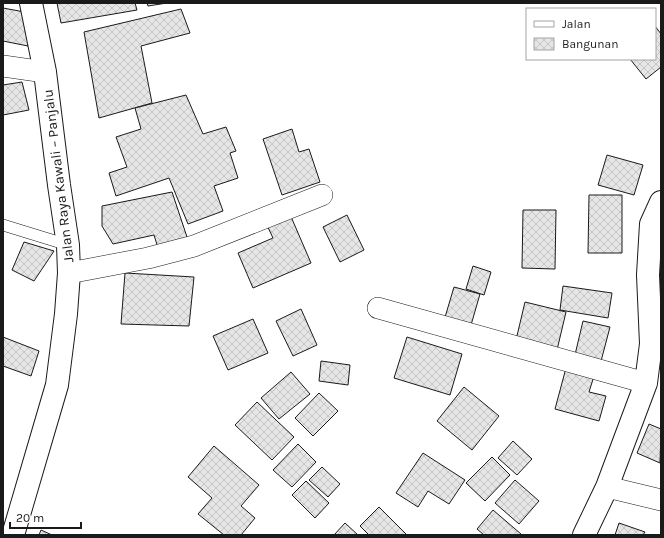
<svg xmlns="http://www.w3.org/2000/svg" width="664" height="538" font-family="Karla,sans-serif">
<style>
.building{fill:url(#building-cross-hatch);stroke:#1a1a1a}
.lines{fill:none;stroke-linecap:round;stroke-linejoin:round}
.lane-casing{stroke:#1a1a1a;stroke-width:12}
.street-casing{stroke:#1a1a1a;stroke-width:22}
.primary-casing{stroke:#1a1a1a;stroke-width:24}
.highway-casing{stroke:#1a1a1a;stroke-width:24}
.lane{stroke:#fff;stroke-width:11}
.street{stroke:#fff;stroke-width:21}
.primary{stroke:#fff;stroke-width:22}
.highway{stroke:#fff;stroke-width:22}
.labels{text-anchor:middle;stroke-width:3;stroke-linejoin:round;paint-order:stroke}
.street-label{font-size:14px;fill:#1a1a1a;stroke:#fff}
</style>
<defs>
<pattern id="building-cross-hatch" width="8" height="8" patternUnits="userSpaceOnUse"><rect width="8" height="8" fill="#e6e6e6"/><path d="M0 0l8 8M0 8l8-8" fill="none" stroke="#c5c5c5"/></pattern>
</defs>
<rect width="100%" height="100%" fill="#fff"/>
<g class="building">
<polygon points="57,3 135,3 137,10 61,23"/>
<polygon points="147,3 167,3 148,6"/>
<polygon points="3,8 30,13 28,46 3,41"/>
<polygon points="181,9 190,33 141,46 152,103 99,118 84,32"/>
<polygon points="655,26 661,34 661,67 646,79 630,59 655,59"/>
<polygon points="22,82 29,110 3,115 3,85"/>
<polygon points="186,95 203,134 226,127 236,151 230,153 238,178 214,186 223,211 188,224 169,178 116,196 109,173 127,167 116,137 141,129 135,108"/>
<polygon points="292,129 299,152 309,149 320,182 282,195 263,139"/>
<polygon points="607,155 643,165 634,195 598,185"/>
<polygon points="172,192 189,243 159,251 154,235 113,244 102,226 102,206"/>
<polygon points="589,195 622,195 622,253 588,253"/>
<polygon points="523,210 556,210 555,269 522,268"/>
<polygon points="289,212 311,263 253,288 238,253 273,238 265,221"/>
<polygon points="347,215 364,250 340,262 323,227"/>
<polygon points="24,242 54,251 34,281 12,270"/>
<polygon points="473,266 491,272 484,295 466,289"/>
<polygon points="125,273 194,277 189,326 121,324"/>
<polygon points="563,286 612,293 608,318 560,310"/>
<polygon points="454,287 480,294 469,332 443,324"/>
<polygon points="525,302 566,312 557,350 516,340"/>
<polygon points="301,309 317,345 293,356 276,321"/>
<polygon points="253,319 268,353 228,370 213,336"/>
<polygon points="583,321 610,327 600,365 574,359"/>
<polygon points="3,337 39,351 31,376 3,366"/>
<polygon points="407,337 462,354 450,395 394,378"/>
<polygon points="321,361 350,365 348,385 319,381"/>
<polygon points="566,368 594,376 589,392 606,396 599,421 555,409"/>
<polygon points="291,372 310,394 279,419 261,398"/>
<polygon points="464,387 499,416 472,450 437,421"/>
<polygon points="319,393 338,411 313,436 295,418"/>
<polygon points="257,402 294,437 272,460 235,425"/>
<polygon points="649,424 661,429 660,463 637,453"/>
<polygon points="513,441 532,459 517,475 498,458"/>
<polygon points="298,444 316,462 292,487 273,470"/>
<polygon points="214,446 259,485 241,506 255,518 241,535 224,535 198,514 212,498 188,477"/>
<polygon points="423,453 465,480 449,504 428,491 418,507 396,493"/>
<polygon points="492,457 510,475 485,501 466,483"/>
<polygon points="322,467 340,484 328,497 309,480"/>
<polygon points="515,480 539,501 519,524 495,503"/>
<polygon points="306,481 329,503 315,518 292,495"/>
<polygon points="379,507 407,535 369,535 360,526"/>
<polygon points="493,510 521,534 520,535 484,535 477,529"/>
<polygon points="345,523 358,535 334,535"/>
<polygon points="619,523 645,532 643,535 615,535"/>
<polygon points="41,530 52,535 39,535"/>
</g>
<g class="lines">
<g class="lane-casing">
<polyline id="lane" points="3,225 68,245"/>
</g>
<g class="street-casing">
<g id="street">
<polyline points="3,66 45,72"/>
<polyline points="69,273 148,258 194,246 322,195"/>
<polyline points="378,308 646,383"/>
<polyline points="607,487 661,500"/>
</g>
</g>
<g class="primary-casing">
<polyline id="primary" points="13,535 57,385 66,314 69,273 68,245 59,185 45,72 31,3"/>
</g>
<g class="highway-casing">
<polyline id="highway" points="584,535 607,487 646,383 651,344 648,275 651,224 661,202"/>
</g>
<use href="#lane" class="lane"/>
<use href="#street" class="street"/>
<use href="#primary" class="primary"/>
<use href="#highway" class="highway"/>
</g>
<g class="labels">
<g class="street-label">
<text transform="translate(58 176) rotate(-97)" y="5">Jalan Raya Kawali – Panjalu</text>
</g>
</g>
<rect width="664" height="538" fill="none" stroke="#1a1a1a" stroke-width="8"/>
<rect x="526" y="8" width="130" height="52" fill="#ffffff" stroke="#a3a3a3"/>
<rect x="534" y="21" width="20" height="6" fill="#ffffff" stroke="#a3a3a3"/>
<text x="562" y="28" font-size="12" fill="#1a1a1a">Jalan</text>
<rect x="534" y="38" width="20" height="12" fill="url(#building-cross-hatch)" stroke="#a3a3a3"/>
<text x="562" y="48" font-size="12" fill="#1a1a1a">Bangunan</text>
<path d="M10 522v6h71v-6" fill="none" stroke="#1a1a1a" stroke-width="2"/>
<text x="16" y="522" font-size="12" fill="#1a1a1a" stroke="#ffffff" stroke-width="3" paint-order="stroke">20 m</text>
</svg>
